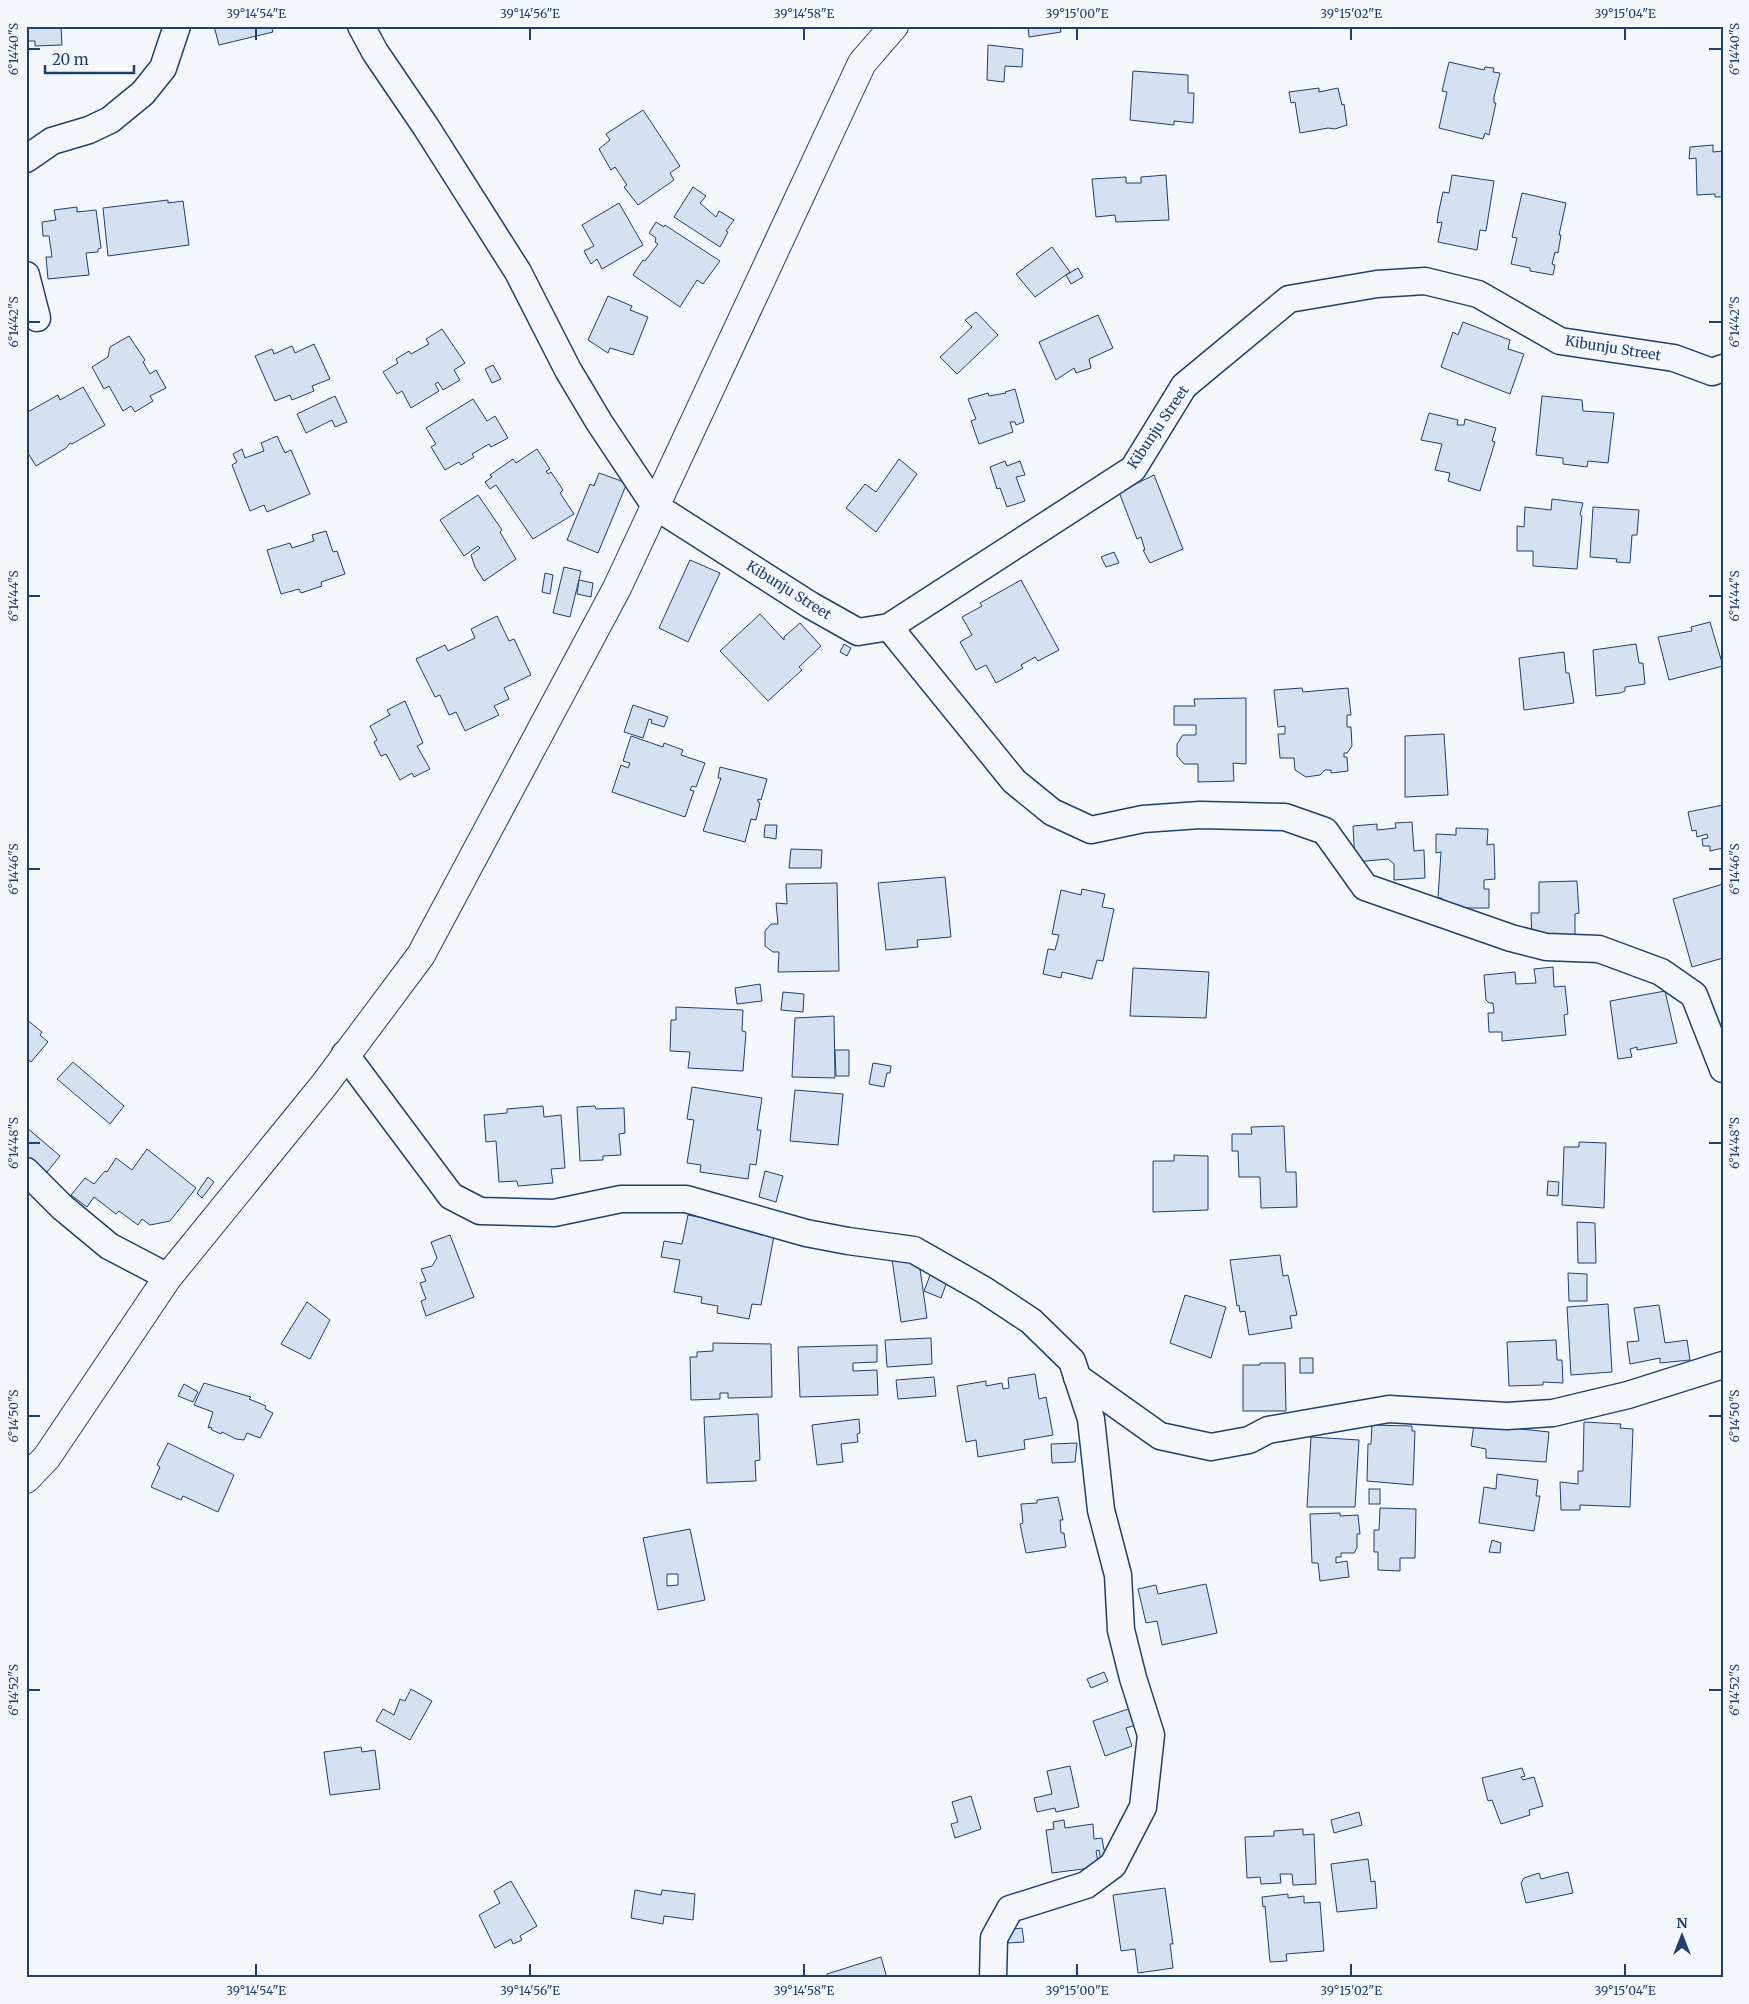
<svg xmlns="http://www.w3.org/2000/svg" width="1749" height="2004" font-family="Merriweather,serif">
<style>
.building{fill:#d5e0f0;stroke:#1d3f73;fill-rule:evenodd}
.lines{fill:none;stroke-linecap:round;stroke-linejoin:round}
.street-casing{stroke:#1d3f73;stroke-width:29}
.secondary-casing{stroke:#1d3f73;stroke-width:30}
.street{stroke:#f4f7fb;stroke-width:26}
.secondary{stroke:#f4f7fb;stroke-width:28}
.ticks{fill:none;stroke:#1d3f73;stroke-width:2}
.labels{text-anchor:middle;stroke-width:4;stroke-linejoin:round;paint-order:stroke}
.street-label{font-size:14px;fill:#1d3f73;stroke:#f4f7fb}
.neatline{fill:none;stroke:#1d3f73;stroke-width:2}
.ticks-label{font-size:12px;text-anchor:middle;fill:#1d3f73}
</style>
<rect width="100%" height="100%" fill="#f4f7fb"/>
<g class="building">
<polygon points="26,26 61,26 62,45 35,46 35,41 26,41"/>
<polygon points="214,26 271,26 273,32 219,45"/>
<polygon points="1028,26 1060,26 1061,32 1029,37"/>
<polygon points="988,45 1023,49 1022,67 1005,66 1004,82 987,80"/>
<polygon points="1449,62 1484,70 1485,67 1494,68 1493,72 1500,73 1494,97 1494,103 1496,103 1489,135 1485,133 1483,139 1439,128 1447,92 1442,91"/>
<polygon points="1133,71 1188,75 1188,93 1194,93 1193,123 1174,121 1174,125 1130,120"/>
<polygon points="1319,88 1319,92 1338,88 1342,105 1344,104 1347,125 1335,129 1328,128 1300,133 1295,102 1291,103 1289,92"/>
<polygon points="643,110 680,166 670,173 674,180 638,205 624,187 627,185 615,167 611,170 599,149 610,140 606,134"/>
<polygon points="1713,145 1713,152 1723,151 1723,197 1715,197 1715,194 1697,195 1696,158 1689,159 1690,147"/>
<polygon points="1166,175 1169,220 1116,222 1115,215 1096,217 1092,179 1126,177 1126,183 1141,183 1141,177"/>
<polygon points="1452,175 1494,181 1486,231 1480,230 1477,250 1438,242 1442,222 1437,223 1439,210 1443,192 1449,193"/>
<polygon points="693,187 706,196 700,203 716,217 719,211 734,220 726,231 728,232 720,247 674,217"/>
<polygon points="1522,193 1566,203 1559,235 1561,235 1558,253 1555,252 1552,264 1555,265 1553,275 1530,271 1530,268 1511,264 1517,238 1512,237"/>
<polygon points="168,200 168,203 183,201 189,245 108,256 103,208"/>
<polygon points="619,203 643,245 602,269 597,259 591,264 584,251 594,246 582,225"/>
<polygon points="77,207 77,212 96,210 101,248 98,249 98,252 86,253 89,275 48,279 46,257 52,257 49,236 43,236 42,222 56,220 54,210"/>
<polygon points="656,222 664,227 665,225 720,261 703,284 697,280 680,307 633,275 643,260 645,261 658,244 655,242 656,238 649,233"/>
<polygon points="1052,247 1070,272 1035,297 1016,274"/>
<polygon points="1078,268 1083,277 1071,284 1066,275"/>
<polygon points="608,296 632,306 630,310 648,317 633,355 610,348 608,353 588,340"/>
<polygon points="976,312 998,335 957,374 940,357 972,327 965,320"/>
<polygon points="1098,315 1113,348 1089,359 1091,368 1076,373 1074,368 1056,380 1039,342"/>
<polygon points="1463,322 1510,340 1508,349 1524,354 1510,394 1441,367 1453,332 1458,335"/>
<polygon points="442,329 465,363 454,370 460,380 443,390 438,382 435,384 439,391 411,408 402,391 397,394 383,372 398,363 396,359 409,351 411,354 429,344 426,339"/>
<polygon points="129,336 145,360 143,362 150,374 156,370 166,388 150,396 153,401 135,412 131,406 123,411 109,386 104,389 92,367 108,357 110,347"/>
<polygon points="314,344 330,379 312,386 314,391 292,400 290,395 275,401 255,356 272,349 274,354 292,346 295,353"/>
<polygon points="493,365 501,379 492,383 485,369"/>
<polygon points="83,387 105,425 72,444 70,443 66,448 36,466 26,450 26,413 58,395 60,400"/>
<polygon points="1015,389 1024,422 1016,425 1015,422 1010,422 1013,432 979,444 971,421 976,419 968,399 988,393 989,396 1006,393 1005,392"/>
<polygon points="335,396 347,422 335,427 332,420 306,433 297,414"/>
<polygon points="1542,396 1582,400 1583,411 1614,413 1608,463 1588,461 1587,467 1563,464 1563,458 1536,455"/>
<polygon points="473,399 487,421 495,416 508,438 491,447 489,444 472,454 474,457 461,465 459,462 445,470 431,447 436,444 426,428"/>
<polygon points="1429,413 1458,420 1457,425 1464,425 1465,419 1496,428 1492,441 1495,442 1480,491 1448,481 1450,473 1435,470 1442,444 1421,440"/>
<polygon points="277,436 285,453 291,450 310,494 267,512 264,505 250,511 232,465 237,462 233,454 242,449 245,458 264,451 261,443"/>
<polygon points="537,449 550,469 546,471 548,474 551,472 563,490 560,493 574,514 533,539 496,485 490,489 485,482 492,477 490,475 513,459 516,463"/>
<polygon points="899,459 917,474 876,532 846,508 865,484 876,492"/>
<polygon points="1005,461 1007,466 1020,461 1025,475 1016,477 1025,501 1007,507 1000,488 997,489 990,467"/>
<polygon points="599,473 627,483 598,553 567,540 590,484 594,486"/>
<polygon points="1154,475 1183,549 1150,563 1143,550 1145,550 1141,537 1137,539 1119,492"/>
<polygon points="478,495 502,530 500,532 516,559 484,581 475,567 471,555 480,548 478,546 464,556 440,520"/>
<polygon points="1552,499 1583,503 1580,515 1582,516 1577,569 1533,566 1533,551 1517,551 1517,526 1524,527 1525,507 1551,510"/>
<polygon points="1593,507 1639,510 1637,535 1632,535 1630,563 1616,562 1617,559 1590,557"/>
<polygon points="326,531 333,552 337,551 345,574 321,582 322,586 301,593 299,589 281,594 267,550 290,543 292,548 314,541 312,535"/>
<polygon points="1114,552 1119,563 1106,567 1101,557"/>
<polygon points="690,560 720,573 688,642 659,628"/>
<polygon points="564,567 581,571 570,617 553,613"/>
<polygon points="545,573 553,575 550,594 542,592"/>
<polygon points="579,580 593,583 591,597 577,594"/>
<polygon points="1021,580 1059,650 1038,661 1035,657 1021,665 1023,668 996,683 986,665 976,670 960,642 972,635 962,617 982,606 980,603"/>
<polygon points="760,614 784,640 784,637 800,623 821,646 799,667 802,670 768,701 720,651"/>
<polygon points="497,616 509,641 514,639 531,675 504,688 509,699 494,706 499,715 465,731 456,712 449,715 440,695 435,697 416,659 445,645 448,651 475,638 471,629"/>
<polygon points="1710,622 1723,666 1669,680 1658,637 1692,631 1691,627"/>
<polygon points="844,644 851,648 847,656 840,652"/>
<polygon points="1636,644 1639,663 1643,663 1645,684 1625,687 1625,691 1620,693 1596,696 1593,650"/>
<polygon points="1564,652 1566,673 1569,673 1574,703 1524,710 1519,658"/>
<polygon points="1302,688 1303,692 1348,688 1351,715 1347,715 1347,727 1351,727 1352,746 1347,753 1344,753 1344,757 1347,757 1348,771 1331,773 1331,770 1325,770 1320,775 1306,777 1295,770 1294,758 1280,758 1278,734 1285,734 1285,726 1278,727 1274,690"/>
<polygon points="1246,698 1246,764 1233,763 1234,781 1198,782 1198,764 1184,764 1177,756 1177,744 1183,735 1196,735 1196,725 1174,725 1174,706 1195,706 1194,699"/>
<polygon points="405,701 423,743 417,746 430,769 414,777 412,773 400,780 386,754 381,756 374,742 377,740 370,726 390,715 387,710"/>
<polygon points="633,705 668,717 664,727 651,723 652,720 649,719 643,738 624,732"/>
<polygon points="1444,734 1448,795 1405,797 1405,736"/>
<polygon points="631,736 663,747 664,743 683,750 681,755 705,763 696,787 692,786 690,790 694,791 685,817 612,792 621,765 628,768 630,763 623,761"/>
<polygon points="720,767 767,779 761,800 758,799 758,802 760,803 756,820 751,819 745,842 703,831 721,778 718,778"/>
<polygon points="1723,805 1723,848 1710,851 1710,846 1703,846 1702,839 1708,838 1707,834 1697,837 1696,830 1692,831 1688,812"/>
<polygon points="1412,822 1414,851 1424,850 1425,878 1394,880 1394,864 1388,859 1355,862 1353,826 1377,824 1377,830 1396,828 1395,823"/>
<polygon points="765,825 777,825 776,839 764,837"/>
<polygon points="1456,828 1488,829 1487,845 1494,844 1495,879 1484,880 1484,889 1489,889 1489,908 1442,908 1442,898 1438,898 1441,852 1436,853 1436,834 1456,835"/>
<polygon points="791,849 822,850 821,868 789,868"/>
<polygon points="945,877 951,937 917,940 918,947 886,950 878,883"/>
<polygon points="1577,881 1579,913 1575,914 1575,939 1532,941 1531,913 1539,913 1539,882"/>
<polygon points="837,883 839,971 778,972 779,952 773,952 765,946 765,931 771,924 778,924 776,903 787,904 786,884"/>
<polygon points="1723,884 1723,958 1692,967 1673,899"/>
<polygon points="1082,889 1105,894 1102,907 1114,909 1103,961 1097,960 1092,979 1062,972 1061,978 1043,974 1048,949 1055,950 1059,935 1052,934 1061,890 1081,895"/>
<polygon points="1553,967 1554,987 1565,986 1568,1014 1564,1015 1566,1035 1502,1041 1502,1032 1489,1032 1488,1013 1494,1013 1493,1003 1489,1003 1486,1000 1484,975 1515,972 1516,984 1536,983 1534,969"/>
<polygon points="1133,968 1209,972 1206,1018 1130,1016"/>
<polygon points="760,984 762,1001 737,1004 735,988"/>
<polygon points="1665,991 1677,1043 1637,1050 1637,1047 1630,1049 1632,1057 1618,1059 1610,1001"/>
<polygon points="783,992 804,994 803,1012 781,1010"/>
<polygon points="676,1007 743,1010 742,1031 746,1032 743,1071 688,1068 690,1052 670,1051 671,1020 676,1020"/>
<polygon points="834,1016 835,1078 792,1077 795,1018"/>
<polygon points="26,1019 42,1032 40,1035 48,1042 31,1062 26,1058"/>
<polygon points="835,1050 849,1050 849,1076 836,1076"/>
<polygon points="73,1062 124,1106 110,1124 57,1079"/>
<polygon points="873,1063 891,1066 890,1073 887,1073 884,1087 869,1084"/>
<polygon points="692,1087 762,1098 757,1130 761,1130 756,1165 750,1164 748,1179 700,1172 701,1165 687,1163 694,1120 687,1119"/>
<polygon points="795,1090 843,1094 838,1145 790,1141"/>
<polygon points="543,1106 544,1117 561,1115 565,1168 551,1169 553,1183 518,1186 517,1181 499,1182 496,1141 486,1142 484,1115 507,1113 507,1109"/>
<polygon points="595,1106 596,1109 624,1108 625,1133 619,1134 621,1155 603,1156 603,1160 580,1161 577,1107"/>
<polygon points="1284,1126 1286,1172 1296,1172 1297,1207 1261,1208 1260,1177 1239,1177 1238,1151 1232,1151 1232,1134 1252,1134 1251,1127"/>
<polygon points="26,1127 60,1156 47,1172 26,1155"/>
<polygon points="1579,1142 1606,1143 1604,1208 1562,1205 1564,1147 1579,1147"/>
<polygon points="147,1149 196,1188 170,1221 150,1225 142,1219 138,1225 119,1211 116,1214 94,1197 87,1207 71,1195 85,1178 94,1184 105,1171 107,1172 116,1158 132,1170"/>
<polygon points="1174,1155 1208,1156 1208,1210 1153,1212 1153,1161 1174,1161"/>
<polygon points="765,1171 783,1176 776,1202 759,1197"/>
<polygon points="208,1177 214,1182 202,1198 197,1193"/>
<polygon points="1548,1181 1559,1182 1558,1196 1547,1195"/>
<polygon points="688,1215 753,1227 752,1232 774,1236 761,1305 752,1304 749,1319 717,1313 718,1306 701,1303 702,1297 674,1292 680,1260 661,1257 664,1241 682,1244"/>
<polygon points="1577,1222 1595,1223 1596,1263 1578,1263"/>
<polygon points="450,1235 474,1297 426,1316 421,1301 426,1299 420,1283 426,1281 421,1269 432,1266 437,1258 431,1242"/>
<polygon points="918,1255 927,1318 901,1322 892,1259"/>
<polygon points="1280,1255 1283,1276 1288,1275 1297,1315 1290,1316 1292,1328 1249,1335 1245,1311 1240,1312 1239,1305 1237,1306 1230,1260"/>
<polygon points="931,1273 948,1279 941,1298 924,1291"/>
<polygon points="1568,1273 1587,1274 1587,1301 1569,1301"/>
<polygon points="1185,1295 1226,1307 1211,1358 1170,1343"/>
<polygon points="307,1302 330,1320 310,1359 281,1344"/>
<polygon points="1608,1304 1612,1372 1571,1375 1567,1307"/>
<polygon points="1659,1305 1665,1343 1687,1340 1690,1360 1660,1363 1660,1358 1630,1364 1627,1342 1639,1341 1634,1308"/>
<polygon points="931,1338 932,1364 887,1367 885,1340"/>
<polygon points="1556,1340 1557,1360 1562,1360 1563,1383 1543,1382 1543,1385 1509,1386 1507,1342"/>
<polygon points="713,1343 771,1344 772,1397 728,1398 728,1393 720,1393 720,1399 691,1400 690,1357 697,1357 697,1352 713,1351"/>
<polygon points="877,1345 877,1362 853,1363 853,1371 877,1370 878,1395 800,1397 798,1347"/>
<rect x="1300" y="1358" width="13" height="15"/>
<polygon points="1260,1363 1285,1363 1286,1411 1243,1411 1243,1365 1260,1365"/>
<polygon points="1035,1374 1039,1399 1046,1397 1053,1435 1024,1440 1025,1449 978,1457 976,1440 966,1442 957,1386 986,1381 986,1386 1002,1383 1003,1389 1009,1388 1008,1378"/>
<polygon points="934,1377 936,1396 898,1399 896,1380"/>
<polygon points="204,1383 251,1397 249,1399 266,1406 265,1409 273,1413 260,1438 247,1433 244,1440 236,1439 222,1432 221,1434 212,1430 211,1427 208,1428 213,1412 194,1405"/>
<polygon points="184,1384 198,1392 193,1402 178,1396"/>
<polygon points="758,1414 760,1460 755,1461 756,1481 707,1483 704,1417"/>
<polygon points="859,1419 860,1433 857,1434 858,1442 841,1444 843,1462 817,1465 812,1425"/>
<polygon points="1584,1422 1621,1424 1620,1428 1633,1429 1630,1507 1580,1505 1580,1510 1561,1510 1560,1482 1578,1484 1578,1471 1583,1471"/>
<polygon points="1474,1424 1549,1432 1546,1462 1486,1458 1486,1449 1471,1446"/>
<polygon points="1372,1425 1412,1426 1412,1431 1415,1431 1413,1485 1367,1481 1368,1444 1371,1444"/>
<polygon points="1311,1437 1359,1440 1355,1507 1307,1507"/>
<polygon points="168,1443 234,1475 218,1512 183,1496 181,1500 151,1487 160,1467 157,1465"/>
<polygon points="1077,1443 1075,1462 1052,1463 1051,1444"/>
<polygon points="1497,1474 1538,1480 1536,1496 1540,1496 1534,1531 1479,1523 1484,1487 1496,1489"/>
<rect x="1369" y="1489" width="11" height="15"/>
<polygon points="1058,1497 1063,1520 1060,1520 1061,1533 1064,1533 1066,1547 1026,1553 1020,1524 1023,1523 1021,1504 1037,1503 1037,1500"/>
<polygon points="1380,1508 1416,1509 1415,1558 1400,1558 1400,1571 1378,1570 1378,1552 1374,1552 1374,1530 1379,1530"/>
<polygon points="1340,1513 1340,1516 1358,1515 1360,1534 1357,1534 1357,1548 1354,1553 1341,1553 1341,1557 1336,1557 1336,1563 1347,1561 1349,1577 1320,1581 1318,1563 1312,1563 1310,1514"/>
<path d="M690,1529l15,71 -47,10 -15,-72zM667,1574h11v11l-11,1z"/>
<polygon points="1492,1540 1501,1543 1500,1553 1489,1552"/>
<polygon points="1206,1584 1217,1633 1162,1645 1157,1621 1146,1623 1138,1589 1156,1585 1158,1594"/>
<polygon points="1104,1672 1108,1681 1091,1688 1087,1679"/>
<polygon points="411,1689 432,1701 410,1740 376,1721 383,1709 394,1715 400,1699 405,1701"/>
<polygon points="1137,1706 1143,1723 1126,1728 1132,1746 1105,1756 1093,1721"/>
<polygon points="361,1747 362,1752 375,1750 380,1789 330,1795 324,1752"/>
<polygon points="1070,1766 1079,1807 1056,1812 1055,1808 1037,1812 1034,1798 1052,1794 1047,1771"/>
<polygon points="1522,1768 1525,1776 1521,1777 1523,1780 1534,1777 1543,1806 1529,1810 1530,1815 1501,1824 1492,1800 1488,1801 1482,1778"/>
<polygon points="971,1796 981,1829 955,1838 951,1824 958,1822 952,1802"/>
<polygon points="1359,1812 1362,1825 1334,1833 1331,1820"/>
<polygon points="1064,1820 1065,1828 1093,1824 1094,1839 1102,1838 1104,1850 1110,1849 1101,1861 1099,1850 1096,1851 1099,1867 1052,1873 1046,1830 1054,1829 1053,1822"/>
<polygon points="1303,1829 1303,1835 1314,1834 1316,1884 1293,1885 1292,1874 1280,1874 1281,1883 1261,1884 1260,1877 1247,1878 1245,1837 1274,1836 1274,1831"/>
<polygon points="1368,1859 1371,1882 1375,1881 1377,1908 1337,1912 1331,1864"/>
<polygon points="1568,1872 1573,1893 1526,1903 1521,1883 1524,1878 1539,1873 1541,1879"/>
<polygon points="511,1881 537,1926 520,1936 522,1940 513,1944 511,1939 495,1948 479,1915 500,1903 494,1891"/>
<polygon points="1165,1888 1173,1944 1170,1944 1173,1968 1138,1973 1135,1949 1121,1951 1113,1895"/>
<polygon points="635,1890 661,1895 662,1890 695,1894 693,1920 664,1916 663,1924 631,1918"/>
<polygon points="1288,1894 1288,1898 1304,1896 1304,1903 1320,1902 1324,1951 1286,1954 1287,1961 1270,1962 1265,1906 1263,1907 1262,1897"/>
<polygon points="1022,1928 1024,1942 1008,1943 1007,1930"/>
<polygon points="881,1957 887,1978 828,1978 827,1974"/>
</g>
<g class="lines">
<g class="street-casing">
<g id="street">
<polyline points="361,26 375,52 426,127 518,272 568,370 599,422 655,506 810,605 858,632 889,627 1133,469 1184,386 1289,299 1377,284 1425,281 1478,294 1560,341 1674,358 1712,372 1723,368"/>
<polyline points="26,159 52,141 89,130 110,120 143,93 163,68 177,26"/>
<polyline points="26,275 37,318"/>
<polyline points="889,627 1014,781 1052,812 1091,830 1143,819 1200,815 1285,817 1325,831 1365,887 1511,938 1546,947 1599,949 1661,972 1694,995 1723,1069"/>
<polyline points="345,1054 451,1196 480,1211 554,1213 621,1199 686,1199 806,1233 848,1241 914,1250 984,1290 1031,1321 1072,1361 1091,1419 1101,1510 1118,1575 1121,1630 1133,1678 1151,1735 1143,1807 1113,1865 1086,1885 1010,1909 994,1938 993,1978"/>
<polyline points="26,1171 62,1207 109,1246 168,1277"/>
<polyline points="1077,1377 1160,1436 1211,1447 1249,1440 1268,1430 1389,1409 1507,1416 1553,1413 1628,1395 1723,1365"/>
</g>
</g>
<g class="secondary-casing">
<polyline id="secondary" points="26,1479 47,1457 168,1277 324,1085 421,955 617,588 862,63 894,26"/>
</g>
<use href="#street" class="street"/>
<use href="#secondary" class="secondary"/>
</g>
<path class="ticks" d="M256,28v12M530,28v12M804,28v12M1077,28v12M1351,28v12M1625,28v12M28,49h12M1709,49h13M28,322h12M1709,322h13M28,596h12M1709,596h13M28,869h12M1709,869h13M28,1143h12M1709,1143h13M28,1416h12M1709,1416h13M28,1690h12M1709,1690h13M256,1964v12M530,1964v12M804,1964v12M1077,1964v12M1351,1964v12M1625,1964v12"/>
<g class="labels">
<g class="street-label">
<text transform="translate(1613 348) rotate(9)" y="5">Kibunju Street</text>
<text transform="translate(1158 427) rotate(-56)" y="5">Kibunju Street</text>
<text transform="translate(789 590) rotate(32)" y="5">Kibunju Street</text>
</g>
</g>
<rect width="1749" height="2004" fill="none" stroke="#f4f7fb" stroke-width="55"/>
<g transform="translate(1682 1936)" stroke="#f4f7fb" stroke-width="4" paint-order="stroke">
<path d="M0-4L9 19L0 12L-9 19Z" fill="#1d3f73"/>
<text y="-8" font-size="14" font-weight="bold" text-anchor="middle" fill="#1d3f73">N</text>
</g>
<path d="M45 65v8h89v-8" fill="none" stroke="#1d3f73" stroke-width="2.5"/>
<text x="52" y="65" font-size="15" fill="#1d3f73" stroke="#f4f7fb" stroke-width="4" paint-order="stroke">20 m</text>
<rect x="28" y="28" width="1694" height="1948" class="neatline"/>
<g class="ticks-label">
<text x="256" y="18">39°14'54"E</text>
<text x="530" y="18">39°14'56"E</text>
<text x="804" y="18">39°14'58"E</text>
<text x="1077" y="18">39°15'00"E</text>
<text x="1351" y="18">39°15'02"E</text>
<text x="1625" y="18">39°15'04"E</text>
<text transform="translate(14 49) rotate(-90)" y="4">6°14'40"S</text>
<text transform="translate(1735 49) rotate(-90)" y="4">6°14'40"S</text>
<text transform="translate(14 322) rotate(-90)" y="4">6°14'42"S</text>
<text transform="translate(1735 322) rotate(-90)" y="4">6°14'42"S</text>
<text transform="translate(14 596) rotate(-90)" y="4">6°14'44"S</text>
<text transform="translate(1735 596) rotate(-90)" y="4">6°14'44"S</text>
<text transform="translate(14 869) rotate(-90)" y="4">6°14'46"S</text>
<text transform="translate(1735 869) rotate(-90)" y="4">6°14'46"S</text>
<text transform="translate(14 1143) rotate(-90)" y="4">6°14'48"S</text>
<text transform="translate(1735 1143) rotate(-90)" y="4">6°14'48"S</text>
<text transform="translate(14 1416) rotate(-90)" y="4">6°14'50"S</text>
<text transform="translate(1735 1416) rotate(-90)" y="4">6°14'50"S</text>
<text transform="translate(14 1690) rotate(-90)" y="4">6°14'52"S</text>
<text transform="translate(1735 1690) rotate(-90)" y="4">6°14'52"S</text>
<text x="256" y="1995">39°14'54"E</text>
<text x="530" y="1995">39°14'56"E</text>
<text x="804" y="1995">39°14'58"E</text>
<text x="1077" y="1995">39°15'00"E</text>
<text x="1351" y="1995">39°15'02"E</text>
<text x="1625" y="1995">39°15'04"E</text>
</g>
</svg>
